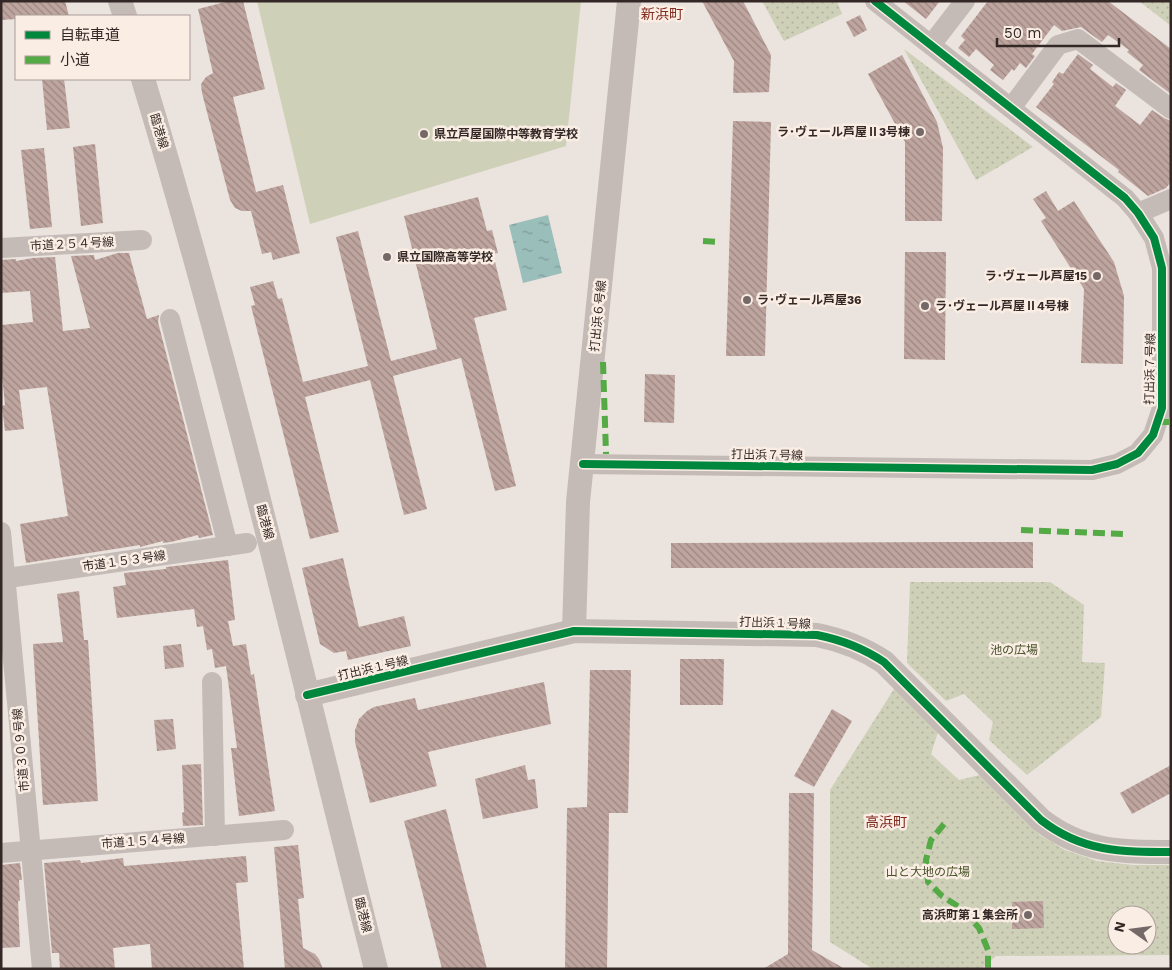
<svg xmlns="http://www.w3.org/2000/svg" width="1172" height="970" font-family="'Work Sans','Noto Sans JP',sans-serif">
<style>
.grass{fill:#ced0b8}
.park{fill:url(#park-dots);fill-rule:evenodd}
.water{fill:url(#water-ripples)}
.building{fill:url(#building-back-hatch)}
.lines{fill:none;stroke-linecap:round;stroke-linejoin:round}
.minor{stroke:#c4bbb7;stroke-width:20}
.tertiary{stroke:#c4bbb7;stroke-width:24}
.quiet{stroke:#54aa44;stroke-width:6;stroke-dasharray:12 6;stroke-linecap:butt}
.cycleway-casing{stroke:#f9ede4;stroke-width:11}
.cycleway{stroke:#00873e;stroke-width:8}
.poi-dot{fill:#746966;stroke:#f9ede4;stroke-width:2}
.labels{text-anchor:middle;stroke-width:5;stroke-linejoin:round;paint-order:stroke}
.street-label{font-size:12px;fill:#342826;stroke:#f9ede4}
.poi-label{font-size:12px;font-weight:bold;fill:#342826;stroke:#f9ede4;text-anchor:start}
.park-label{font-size:12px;fill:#485229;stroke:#f9ede4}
.neighbourhood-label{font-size:14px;fill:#832a1e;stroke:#f9ede4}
</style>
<defs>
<pattern id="park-dots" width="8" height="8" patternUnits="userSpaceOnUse" patternTransform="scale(1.25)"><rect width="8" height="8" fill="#ced0b8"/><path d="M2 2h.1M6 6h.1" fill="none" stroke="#b2b39e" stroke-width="1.8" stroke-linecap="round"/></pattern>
<pattern id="water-ripples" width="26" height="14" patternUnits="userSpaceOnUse" patternTransform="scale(1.25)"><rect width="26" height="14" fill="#9abeba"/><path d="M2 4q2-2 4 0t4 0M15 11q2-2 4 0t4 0" fill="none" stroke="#7e9a97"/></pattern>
<pattern id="building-back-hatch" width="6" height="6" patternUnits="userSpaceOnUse" patternTransform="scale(1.25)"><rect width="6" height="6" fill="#bfa59f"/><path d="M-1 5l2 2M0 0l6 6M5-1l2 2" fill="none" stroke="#9c8681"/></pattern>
</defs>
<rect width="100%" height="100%" fill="#ebe3de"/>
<polygon class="grass" points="257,1 581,1 566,146 310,224"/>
<g class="park">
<polygon points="762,1 837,1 842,14 784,41"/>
<polygon points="1139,1 1171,1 1171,26"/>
<polygon points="904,49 1033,147 976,180"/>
<polygon points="910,582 1050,582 1084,605 1082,662 1105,663 1101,717 1027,775 989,740 993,722 964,694 946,701 907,663"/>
<path d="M894,689l44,43 -7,22 28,26 21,-5 60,60 25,15 32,11 36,4h38v90l-175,1 -15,13h-108l-43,-27v-152zM1117,915h30v30h-30z"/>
</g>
<polygon class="water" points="548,215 562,273 523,283 509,225"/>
<g class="building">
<polygon points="1,1 65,1 69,16 16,16 16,19 1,20"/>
<polygon points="229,1 243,1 265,89 233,97 256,192 283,185 300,253 273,260 271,252 262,254 251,211 242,211 235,208 230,200 202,93 201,84 206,77 213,73 198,9"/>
<polygon points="702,1 743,1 771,55 769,92 733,93 734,61"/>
<polygon points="903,1 940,1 926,19"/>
<polygon points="988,1 1108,1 1171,49 1171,94 1139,70 1143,65 1127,52 1129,50 1108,35 1102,42 1081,27 1062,31 1054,25 1032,54 1035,56 1026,68 1020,63 1014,71 1012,69 1003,80 990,70 994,65 976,49 969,57 958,48 965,40 961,36"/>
<polygon points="860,15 867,30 854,37 846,22"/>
<polygon points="1078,54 1093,65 1090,69 1113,87 1116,83 1126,90 1115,106 1140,125 1152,110 1164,118 1171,121 1171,182 1166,188 1148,196 1118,172 1119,170 1036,107 1054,84 1052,82 1059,72 1063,74"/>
<polygon points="902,55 937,122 943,148 942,221 905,221 905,142 868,74"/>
<polygon points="42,79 64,79 70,128 47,130"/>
<polygon points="733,121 771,122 765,356 726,356"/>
<polygon points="95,144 103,223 81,226 73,147"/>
<polygon points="44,148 52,227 30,229 21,150"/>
<polygon points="1046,191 1058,211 1074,201 1114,262 1124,296 1123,364 1081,363 1084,289 1041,221 1046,218 1033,199"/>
<polygon points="478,197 487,231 492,230 498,253 493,254 507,310 474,318 516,486 495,491 461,358 393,376 427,509 404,515 370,380 305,397 339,532 310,539 251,306 255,305 250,287 273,281 278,299 282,298 303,382 368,366 336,237 358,231 391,361 437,349 404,216"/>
<polygon points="905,252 946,252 945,360 904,359"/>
<polygon points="118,253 129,253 147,319 159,315 158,322 213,535 199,538 198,535 171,542 163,543 163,541 144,546 140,547 140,545 26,563 20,524 68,516 47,387 19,390 24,429 5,431 2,406 5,405 1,365 1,325 33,322 30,291 1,293 1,260 16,259 16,261 33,258 55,257 63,331 90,328 71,256 94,255 95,260"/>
<polygon points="645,374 675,375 674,423 644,422"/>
<polygon points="950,542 1033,542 1033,568 671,568 671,543"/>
<polygon points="343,558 359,627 404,616 411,646 348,660 346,651 334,653 320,644 302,568"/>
<polygon points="228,560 235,620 228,621 233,646 246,644 251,675 254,674 275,811 239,816 231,748 237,748 226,666 215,668 212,649 207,650 203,626 197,627 194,609 117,618 113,587 126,585 124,573 166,569 166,567"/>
<polygon points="79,591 84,640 88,640 98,801 43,805 33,644 63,642 57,594"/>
<polygon points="181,644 184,667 165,669 163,646"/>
<polygon points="680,659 724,659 723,705 680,705"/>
<polygon points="590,670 631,670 628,813 609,813 607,969 565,969 567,808 587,807"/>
<polygon points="544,682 551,724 428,752 437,786 370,803 355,742 355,730 359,719 367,711 374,707 415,698 418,710"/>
<polygon points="832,709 852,721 814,787 794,776"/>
<polygon points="173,719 176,749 157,751 154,720"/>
<polygon points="201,764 203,825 183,826 182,813 184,812 182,765"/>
<polygon points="525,765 528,780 535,779 538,808 483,819 475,779"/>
<polygon points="1171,765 1171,793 1132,814 1120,793"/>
<polygon points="789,793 814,793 812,950 845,969 763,969 788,954"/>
<polygon points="446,809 487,969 442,969 404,821"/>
<polygon points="298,845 304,898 298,899 303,948 315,954 319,959 323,969 285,969 274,847"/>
<polygon points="246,856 248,882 236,883 244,969 152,969 150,944 113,948 115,969 60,969 59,953 52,953 44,863 80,860 81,863 123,858 124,866"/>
<polygon points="20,863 22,880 19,880 20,901 18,901 20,947 1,948 1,865"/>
<polygon points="1043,901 1044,928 1012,929 1012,902"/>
</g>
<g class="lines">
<g class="minor">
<polyline points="931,45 965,1"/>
<polyline points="1011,108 1058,45 1078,39 1171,109"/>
<polyline points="1138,213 1171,199"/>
<polyline points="1,248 142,240"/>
<polyline points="170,319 228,546"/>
<polyline points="583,464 1092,470 1117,464 1138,453 1153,435 1162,408 1162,268 1154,238 1138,213 1125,198 875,1"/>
<polyline points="1,532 42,969"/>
<polyline points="1,579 247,543"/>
<polyline points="212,682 215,836"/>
<polyline points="1,853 284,830"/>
</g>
<g class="tertiary">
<polyline points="120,1 125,16"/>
<path d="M143,79c89,293 158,593 233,890"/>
<polyline points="574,631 578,502 629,1"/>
<path d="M307,695l267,-64 243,4c25,5 46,13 67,27l157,158c41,32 80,32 130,32"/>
</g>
<g class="quiet">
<polyline points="703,241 720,242"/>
<polyline points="603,362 606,454"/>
<polyline points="1157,422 1171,422"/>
<polyline points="1021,530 1123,534"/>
<polyline points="944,824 931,840 926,860 928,882 942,896 962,909 979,928 988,950 988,968"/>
</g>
<g class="cycleway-casing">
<g id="cycleway">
<polyline points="583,464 1092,470 1117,464 1138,453 1153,435 1162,408 1162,268 1154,238 1138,213 1125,198 875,1"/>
<path d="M307,695l267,-64 243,4c25,5 46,13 67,27l157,158c41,32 80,32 130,32"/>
</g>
</g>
<use href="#cycleway" class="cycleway"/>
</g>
<g class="poi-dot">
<circle cx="920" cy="132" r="5"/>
<circle cx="424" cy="134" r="5"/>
<circle cx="387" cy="257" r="5"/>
<circle cx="1097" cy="276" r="5"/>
<circle cx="747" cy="300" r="5"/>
<circle cx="925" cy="306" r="5"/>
<circle cx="1028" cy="915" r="5"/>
</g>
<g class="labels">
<g class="street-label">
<text transform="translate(159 131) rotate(73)" y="4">臨港線</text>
<text transform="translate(72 244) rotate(-3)" y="4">市道２５４号線</text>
<text transform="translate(598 316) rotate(-84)" y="4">打出浜６号線</text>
<text transform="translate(1150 369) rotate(-89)" y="4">打出浜７号線</text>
<text transform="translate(767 455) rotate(1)" y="4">打出浜７号線</text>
<text transform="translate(265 522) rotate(75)" y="4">臨港線</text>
<text transform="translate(124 561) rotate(-8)" y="4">市道１５３号線</text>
<text transform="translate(775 623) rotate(2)" y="4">打出浜１号線</text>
<text transform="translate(373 668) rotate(-13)" y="4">打出浜１号線</text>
<text transform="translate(21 750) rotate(-95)" y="4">市道３０９号線</text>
<text transform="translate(143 841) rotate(-4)" y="4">市道１５４号線</text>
<text transform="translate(363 915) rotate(76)" y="4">臨港線</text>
</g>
<g class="poi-label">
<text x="910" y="136" text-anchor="end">ラ･ヴェール芦屋Ⅱ3号棟</text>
<text x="434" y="138">県立芦屋国際中等教育学校</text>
<text x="397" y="261">県立国際高等学校</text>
<text x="1087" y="280" text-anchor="end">ラ･ヴェール芦屋15</text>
<text x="757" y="304">ラ･ヴェール芦屋36</text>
<text x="935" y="310">ラ･ヴェール芦屋Ⅱ4号棟</text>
<text x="1018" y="919" text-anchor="end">高浜町第１集会所</text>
</g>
<g class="park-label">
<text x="1014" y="654">池の広場</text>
<text x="928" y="876">山と大地の広場</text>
</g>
<g class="neighbourhood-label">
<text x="662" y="19">新浜町</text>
<text x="886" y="827">高浜町</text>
</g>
</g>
<rect width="1172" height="970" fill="none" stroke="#342826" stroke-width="5"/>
<rect x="15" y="15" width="175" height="65" fill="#f9ede4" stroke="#aa9e98"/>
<rect x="25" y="31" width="25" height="8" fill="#00873e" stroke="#aa9e98"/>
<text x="60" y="40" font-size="15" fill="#342826">自転車道</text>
<rect x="25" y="56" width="25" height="8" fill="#54aa44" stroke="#aa9e98"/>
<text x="60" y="65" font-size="15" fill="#342826">小道</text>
<g transform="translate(1132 930) rotate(284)"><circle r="24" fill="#f9ede4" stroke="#aa9e98"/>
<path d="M0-4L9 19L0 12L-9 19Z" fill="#746966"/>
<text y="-8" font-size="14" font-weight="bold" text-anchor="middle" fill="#342826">N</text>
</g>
<path d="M997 38v8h122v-8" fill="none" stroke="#342826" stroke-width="2.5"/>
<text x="1004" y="38" font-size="15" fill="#342826" stroke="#f9ede4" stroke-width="4" paint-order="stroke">50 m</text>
</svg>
